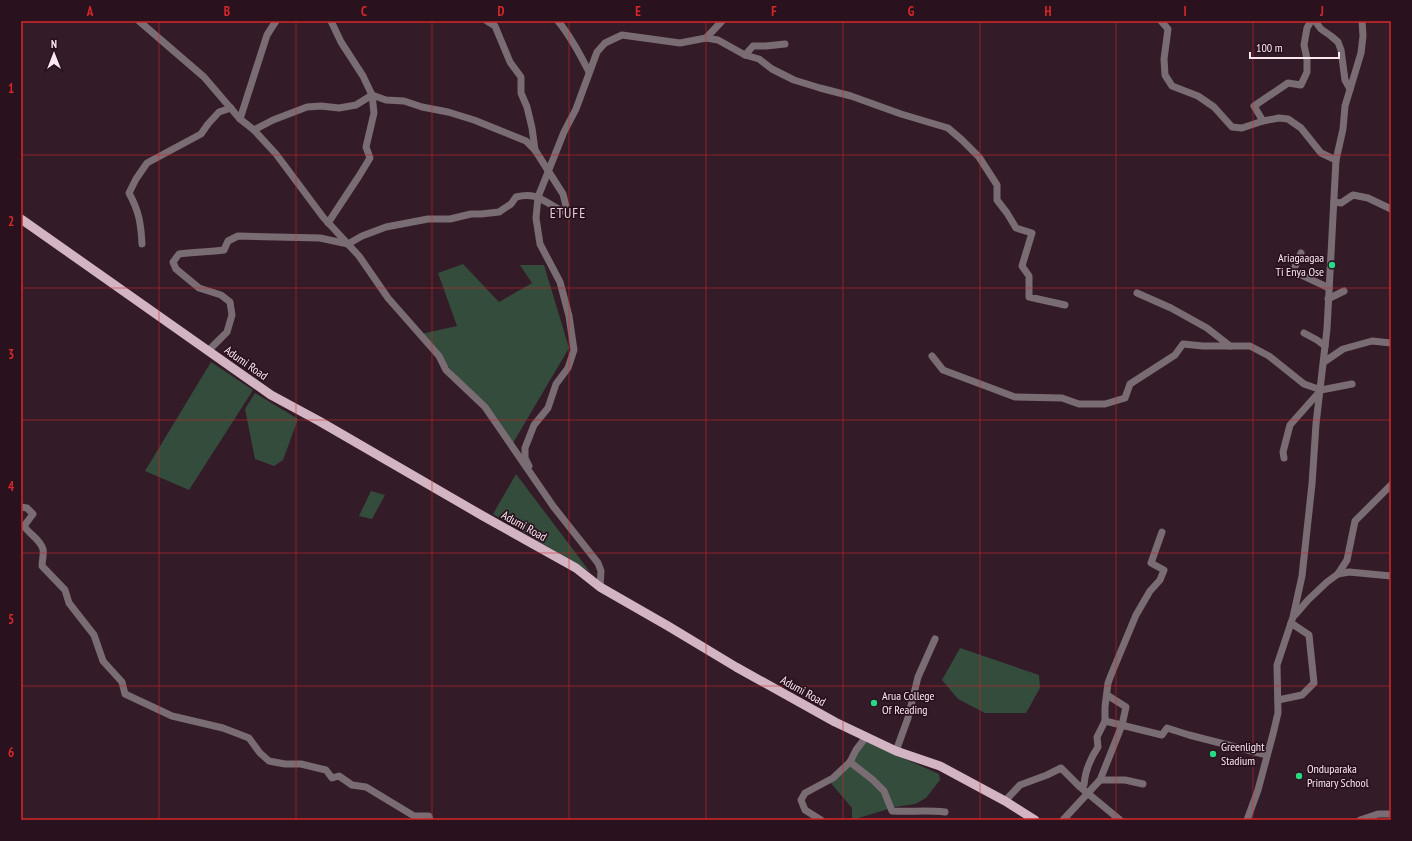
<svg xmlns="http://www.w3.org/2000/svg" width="1412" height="841" font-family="'PT Sans Narrow',sans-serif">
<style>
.green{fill:#344c3c}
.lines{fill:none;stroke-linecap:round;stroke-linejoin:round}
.minor{stroke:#7a6c73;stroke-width:7}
.major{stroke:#d3b4c3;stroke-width:9}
.grid{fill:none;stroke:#d62828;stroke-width:1;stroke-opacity:0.55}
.poi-dot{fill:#28d885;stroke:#29111e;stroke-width:1.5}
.labels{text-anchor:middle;stroke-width:3.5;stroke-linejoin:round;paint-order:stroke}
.poi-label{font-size:12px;fill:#fae7f0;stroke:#29111e;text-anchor:start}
.street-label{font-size:12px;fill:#fae7f0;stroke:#29111e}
.quarter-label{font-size:14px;letter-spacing:1px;fill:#efccdc;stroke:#29111e}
.neatline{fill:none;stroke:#d62828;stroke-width:1.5}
.grid-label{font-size:13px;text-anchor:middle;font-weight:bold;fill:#d62828}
</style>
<rect width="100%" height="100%" fill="#341b28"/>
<g class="green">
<polygon points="463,264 499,302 532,283 520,265 544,265 569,348 513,443 421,334 457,326 438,273"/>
<polygon points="211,362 253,390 189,490 145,471"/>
<polygon points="255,393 298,419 283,460 274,466 255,459 245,409"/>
<polygon points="516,474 590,572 493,514"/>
<polygon points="371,491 385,495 372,519 359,516"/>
<polygon points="960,648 1039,675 1040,688 1026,713 985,713 958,699 942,680"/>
<polygon points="867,742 939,774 940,780 926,798 915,804 895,807 852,820 852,808 830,782 847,768 861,743"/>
</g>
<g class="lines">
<g class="minor">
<polyline points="139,21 204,77 240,119 254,130 276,154 323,217 359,256 388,298 439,356 446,370 485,407 553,506 598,563 601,571 600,587"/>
<path d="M558,21c13,16 22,33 31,51"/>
<polyline points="1161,21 1168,29 1164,59 1165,75 1172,86 1198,96 1214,107 1232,127 1242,128 1263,121 1279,118 1288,119 1301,128 1321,153 1336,160"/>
<polyline points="1315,21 1321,29 1331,36 1338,42 1341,50 1345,80 1350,89"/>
<polyline points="706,38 718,40 745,55 753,46 766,46 785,44"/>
<polyline points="745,55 759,59 772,69 794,80 820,88 851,96 901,114 948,128 962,140 979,157 997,185 997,200 1007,213 1016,228 1032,233 1022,266 1029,276 1029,297 1065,305"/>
<polyline points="240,119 267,35 276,21"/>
<polyline points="1263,121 1254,106 1288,83 1301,85 1307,72 1307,59 1304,45 1307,28 1311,21"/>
<polyline points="254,130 273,120 307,107 321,106 339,108 356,105 372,95 386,100 404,101 422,107 448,112 474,120 526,141 535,150"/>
<polyline points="1334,202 1341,203 1353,195 1368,198 1391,209"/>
<polyline points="328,223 359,176 370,158 366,147 374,113 372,95 363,76 341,42 331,21"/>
<path d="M142,244c-1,-20 -3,-33 -13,-51l7,-14 11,-16 54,-29 7,-10 11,-12 12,-4"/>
<polyline points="1301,253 1293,271 1329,288"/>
<polyline points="1137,293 1171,308 1207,328 1230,346"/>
<polyline points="1328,299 1344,291"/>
<polyline points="1304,333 1317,340 1325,346"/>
<path d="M208,351l19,-19 5,-17 -2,-13 -9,-7 -22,-7 -23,-19 -3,-7 6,-8c15,-2 30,-2 45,-4l4,-9 10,-5 82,2 28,6 14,-8 24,-9 42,-8h22l21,-5h10l18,-2 12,-8 5,-7c22,-6 28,6 47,14l4,-1 -4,-16 -28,-44 -3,-22 -5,-21 -6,-14v-16l-11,-15 -15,-36 -8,-5"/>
<polyline points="932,356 943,370 1015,397 1062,398 1079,404 1105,404 1125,398 1130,384 1175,355 1183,344 1203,346 1250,346 1269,356 1304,384 1321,390 1352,384"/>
<polyline points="1324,362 1343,349 1372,341 1391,343"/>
<polyline points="1284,458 1283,452 1290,425 1321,390"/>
<polyline points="529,466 525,458 525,448 534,425 548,408 556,384 568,368 574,350 569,316 560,282 540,244 536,218 538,197 564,132 576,109 597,52 605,43 622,35 680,43 706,38 722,21"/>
<path d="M21,507l6,1 6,6 -9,12c5,8 16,13 19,23 1,5 -1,12 -1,17l23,24 4,13 25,32 9,26 19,21 3,12 47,22 51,12 26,10 11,15 9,8 16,3h16l25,6 6,8 7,-2 13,9 14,2 48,29h15l1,4"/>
<polyline points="1338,574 1349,572 1391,576"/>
<polyline points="1295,615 1308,600 1327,582 1338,574 1347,560 1355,521 1391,485"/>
<polyline points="1278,700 1302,695 1314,683 1309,635 1291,623"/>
<polyline points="1105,721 1162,735 1167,728 1189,735 1267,755"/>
<polyline points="896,751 908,718 918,677 935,639"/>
<path d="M850,762l23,18 11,11 8,20c18,1 35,-1 53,1"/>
<polyline points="1100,780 1125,780 1143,784"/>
<polyline points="1079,786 1120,820"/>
<path d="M1005,801l15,-16 27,-10 14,-7 18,18 5,-1c1,-14 6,-26 14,-38l-1,-10 8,-16v-14l3,-24 3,-8 25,-60 14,-24 10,-11 4,-10 -13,-7 11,-31"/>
<polyline points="821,820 805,810 801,800 805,793 833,778 850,762 856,750 866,737"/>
<polyline points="1063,820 1100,780 1122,725 1126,707 1107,695"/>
<polyline points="1247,820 1258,790 1273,734 1278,713 1277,665 1293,617 1302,576 1312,484 1316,424 1327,329 1336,160 1343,129 1345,106 1361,53 1363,36 1362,21"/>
<polyline points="1360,820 1378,814 1391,814"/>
</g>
<polyline class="major" points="21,219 271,395 319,421 483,516 576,568 600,587 668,626 736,667 835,722 896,751 940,766 1005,801 1035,820"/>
</g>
<path class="grid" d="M159,21v799M296,21v799M432,21v799M569,21v799M706,21v799M843,21v799M980,21v799M1116,21v799M1253,21v799M21,155h1370M21,288h1370M21,420h1370M21,553h1370M21,686h1370"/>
<g class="poi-dot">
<circle cx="1332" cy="265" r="4"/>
<circle cx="874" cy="703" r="4"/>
<circle cx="1213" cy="754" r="4"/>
<circle cx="1299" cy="776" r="4"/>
</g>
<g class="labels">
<g class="poi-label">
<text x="1324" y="262" text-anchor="end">Ariagaagaa<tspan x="1324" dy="14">Ti Enya Ose</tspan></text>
<text x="882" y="700">Arua College<tspan x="882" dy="14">Of Reading</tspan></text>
<text x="1221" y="751">Greenlight<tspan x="1221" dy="14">Stadium</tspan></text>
<text x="1307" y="773">Onduparaka<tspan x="1307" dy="14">Primary School</tspan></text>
</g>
<g class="street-label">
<text transform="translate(246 363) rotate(35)" y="4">Adumi Road</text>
<text transform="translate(524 526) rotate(29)" y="4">Adumi Road</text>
<text transform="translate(803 691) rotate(29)" y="4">Adumi Road</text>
</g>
<g class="quarter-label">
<text x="568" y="218">ETUFE</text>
</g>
</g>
<rect width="1412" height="841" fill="none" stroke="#29111e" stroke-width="44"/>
<g transform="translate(54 54)" stroke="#29111e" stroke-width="3" paint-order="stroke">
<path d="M0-3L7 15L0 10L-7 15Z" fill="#fae7f0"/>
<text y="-6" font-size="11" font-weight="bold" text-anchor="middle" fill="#fae7f0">N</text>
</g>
<path d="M1250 52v6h89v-6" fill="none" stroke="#fae7f0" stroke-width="2"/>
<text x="1256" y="52" font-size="12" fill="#fae7f0" stroke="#29111e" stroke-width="3" paint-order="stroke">100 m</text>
<rect x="22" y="22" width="1368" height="797" class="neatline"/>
<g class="grid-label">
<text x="90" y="16">A</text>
<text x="227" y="16">B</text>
<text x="364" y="16">C</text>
<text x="501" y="16">D</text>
<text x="638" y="16">E</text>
<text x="774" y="16">F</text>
<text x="911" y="16">G</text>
<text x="1048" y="16">H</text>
<text x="1185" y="16">I</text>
<text x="1322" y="16">J</text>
<text x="11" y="93">1</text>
<text x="11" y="226">2</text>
<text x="11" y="359">3</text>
<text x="11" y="491">4</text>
<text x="11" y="624">5</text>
<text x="11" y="757">6</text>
</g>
</svg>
